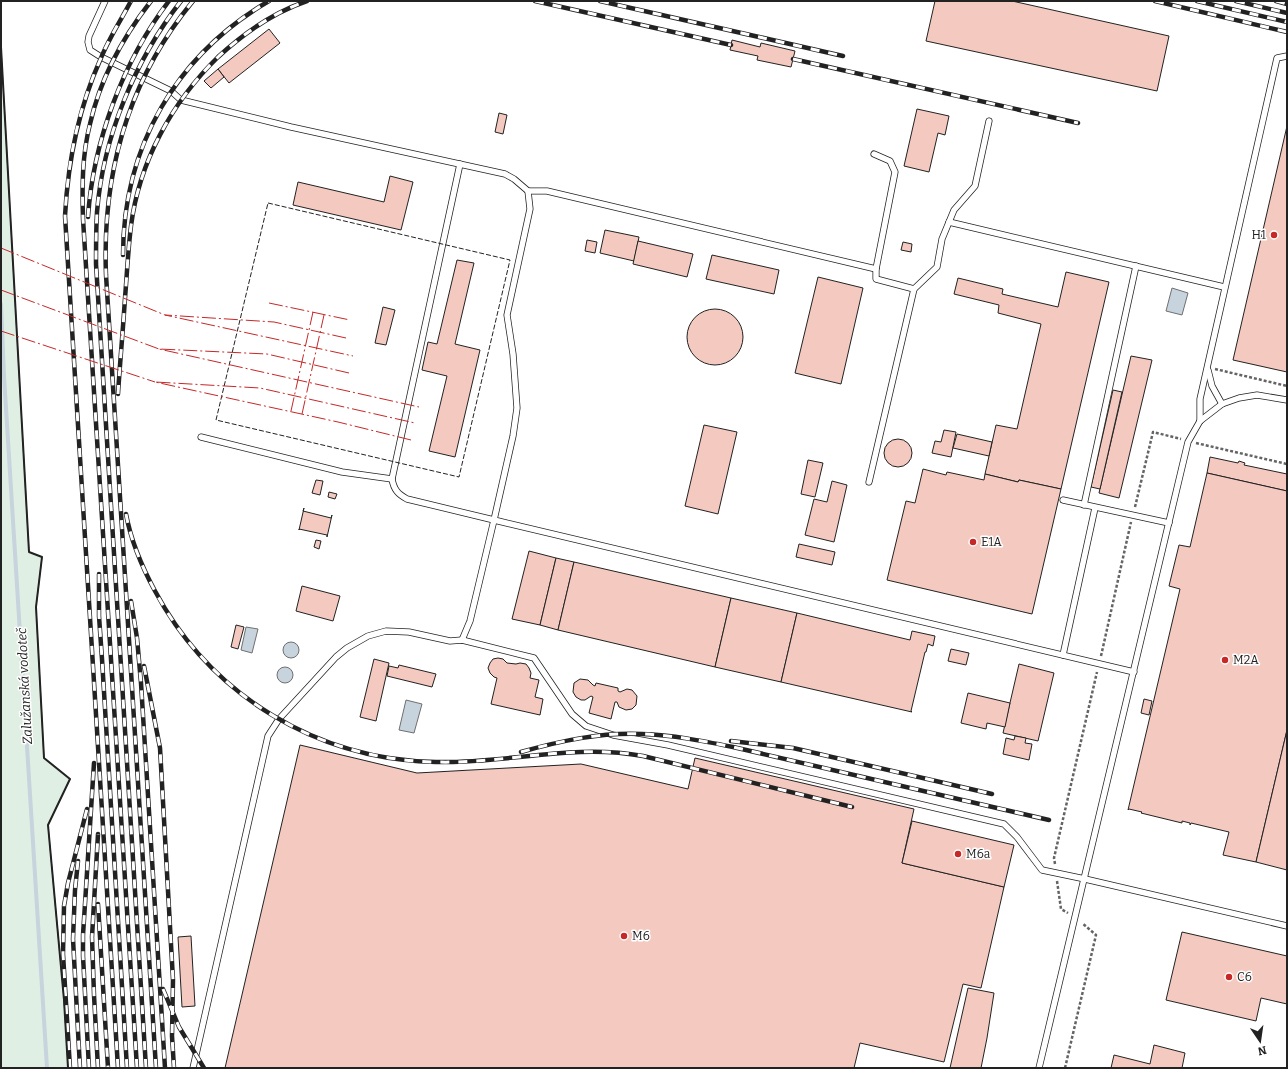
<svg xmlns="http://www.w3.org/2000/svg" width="1288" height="1069" font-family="Bitter,serif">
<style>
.green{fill:#e0efe3;stroke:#6f6f6f}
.water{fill:#c7d3dd;stroke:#6f6f6f}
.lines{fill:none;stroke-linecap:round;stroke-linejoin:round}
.stream{stroke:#c7d3dd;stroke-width:4}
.building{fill:#f3c9c0;stroke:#222}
.service-casing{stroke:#222;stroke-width:7}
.path{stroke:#646464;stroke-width:2.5;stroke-dasharray:3 2;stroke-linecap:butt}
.service{stroke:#fff;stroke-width:5.5}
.rail-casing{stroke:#222;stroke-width:4.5}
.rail{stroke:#fff;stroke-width:3;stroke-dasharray:9;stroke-linecap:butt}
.fence{stroke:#222;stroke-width:1;stroke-dasharray:5 2;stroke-linecap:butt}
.wall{stroke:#222;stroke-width:2}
.power{stroke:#c62828;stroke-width:1;stroke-dasharray:14 3 2 3;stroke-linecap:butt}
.poi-dot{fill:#c62828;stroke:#fff;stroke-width:1.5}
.labels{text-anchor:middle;stroke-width:3;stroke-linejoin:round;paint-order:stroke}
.poi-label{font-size:12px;fill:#222;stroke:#fff;text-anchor:start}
.water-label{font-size:13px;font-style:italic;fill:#222;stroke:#fff}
</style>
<rect width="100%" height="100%" fill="#fff"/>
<polygon class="green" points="1,47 29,552 42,557 36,607 44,758 70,779 48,825 64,1000 68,1068 1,1068"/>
<g class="water">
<polygon points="1172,288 1188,293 1182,315 1166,311"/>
<polygon points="246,627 258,629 252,653 241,650"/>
<circle cx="291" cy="650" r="8"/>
<circle cx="285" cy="675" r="8"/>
<polygon points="406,700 422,704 414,733 399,730"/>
</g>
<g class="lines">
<polyline class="stream" points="1,304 4,376 47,1068"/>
</g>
<g class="building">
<polygon points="935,1 1012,1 1169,36 1157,91 926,41"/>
<polygon points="269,29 280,43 229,83 218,69"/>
<polygon points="732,40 760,47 761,43 795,51 791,67 757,60 758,56 730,50"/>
<polygon points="218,69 224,77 211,88 204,81"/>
<polygon points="917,109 949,116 945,135 938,133 929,172 904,166"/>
<polygon points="499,113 507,115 503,134 495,132"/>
<polygon points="1287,126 1287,372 1233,360"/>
<polygon points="390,176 413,182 401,230 293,205 298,182 384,202"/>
<polygon points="605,230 639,237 634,261 600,253"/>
<polygon points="587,240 597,242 595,253 585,251"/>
<polygon points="638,241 693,254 687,277 633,264"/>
<polygon points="903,242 912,244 911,252 901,250"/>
<polygon points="712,255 779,270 774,294 706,279"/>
<polygon points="457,260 474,263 455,344 480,350 455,457 429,451 447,376 422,370 428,342 437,344"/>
<polygon points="1066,272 1109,282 1061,489 1019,480 1018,482 985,474 996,425 1017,429 1041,324 998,313 999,305 954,294 958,278 1003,289 1002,294 1058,307"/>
<polygon points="818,277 863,288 841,384 795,373"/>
<polygon points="383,307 395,310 386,345 375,343"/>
<circle cx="715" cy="337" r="28"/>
<polygon points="1131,356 1152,360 1119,498 1099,493"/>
<polygon points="1113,390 1122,392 1100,489 1091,487"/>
<polygon points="704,425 737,432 718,514 685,506"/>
<polygon points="944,430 956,432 951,457 932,453 935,441 941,442"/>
<polygon points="957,434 992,442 989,456 953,448"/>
<circle cx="898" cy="453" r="14"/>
<polygon points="1210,457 1238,463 1239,461 1245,463 1244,465 1287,474 1287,491 1207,473"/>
<polygon points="808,460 823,463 815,497 801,494"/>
<polygon points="923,469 946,475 947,472 984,480 985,474 1018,482 1019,480 1061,489 1032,614 887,580 906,501 915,503"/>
<polygon points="1207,473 1287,491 1287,730 1256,862 1223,855 1229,832 1191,823 1190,825 1190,823 1182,821 1182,823 1141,813 1142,812 1129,809 1128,810 1180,589 1169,586 1179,545 1190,547"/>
<polygon points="316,480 323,481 320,495 312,493"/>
<polygon points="832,481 847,485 834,542 805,535 814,499 827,502"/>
<polygon points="329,492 337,494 335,499 328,497"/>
<polygon points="304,508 303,511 331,518 332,515 327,537 327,535 299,529 299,530"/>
<polygon points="316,540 321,541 319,549 314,547"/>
<polygon points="799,544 835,552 832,565 796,557"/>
<polygon points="529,551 556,558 540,625 512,619"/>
<polygon points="556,558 574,562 558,630 540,625"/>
<polygon points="574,562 731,598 715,667 558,630"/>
<polygon points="302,586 340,596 333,621 296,611"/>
<polygon points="731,598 797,613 781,682 715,667"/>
<polygon points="797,613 910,640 912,631 935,636 933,646 928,644 926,652 925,652 911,711 912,712 781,682"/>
<polygon points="236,625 244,627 238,649 231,647"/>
<polygon points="951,649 969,653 966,665 948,661"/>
<polygon points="498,658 503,659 507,663 516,664 520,663 526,664 529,668 531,673 530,678 539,680 535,697 543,699 540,715 491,704 497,678 494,677 490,673 488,668 490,663 493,659"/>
<polygon points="374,659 389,663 376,721 360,717"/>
<polygon points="1019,664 1054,673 1038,741 1003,733"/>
<polygon points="399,665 436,674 432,687 387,676 389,666 398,668"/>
<polygon points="580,679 588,680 593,685 595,686 596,683 618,688 618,691 620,692 627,689 632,690 637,696 636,705 632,709 626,710 619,707 617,702 615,702 611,719 589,713 593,697 591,696 585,700 581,700 576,697 573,692 574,683"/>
<polygon points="968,693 1010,703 1005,727 987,723 986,729 961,723"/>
<polygon points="1144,699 1152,701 1149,715 1141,713"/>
<polygon points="1287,730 1287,870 1256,862"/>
<polygon points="1015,736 1026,738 1025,743 1032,744 1029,760 1003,754 1006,738 1014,740"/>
<polygon points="300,745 417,773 581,764 688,789 695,758 914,809 902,863 1004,887 981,988 963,984 944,1062 860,1043 854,1068 225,1068"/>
<polygon points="912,821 1014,845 1004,887 902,863"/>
<polygon points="1182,932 1287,956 1287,1004 1261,998 1256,1021 1166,1000"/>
<polygon points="191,936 195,1006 182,1007 178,937"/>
<polygon points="968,988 994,993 987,1038 981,1068 950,1068"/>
<polygon points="1154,1045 1185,1053 1182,1068 1111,1068 1114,1055 1150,1064"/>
</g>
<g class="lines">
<g class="service-casing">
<g id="service">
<polyline points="105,1 89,36 88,42 90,50 101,57 171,91 181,100 291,127 505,174 514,179 528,191 547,191 876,269"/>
<polyline points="874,154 890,161 895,172 876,269 876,279 914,289 937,267 942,239 954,210 975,186 989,121"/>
<path d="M460,164l-68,315c2,11 6,15 15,20l87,21 -24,101 -8,19"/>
<polyline points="528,191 530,209 507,315 513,354 517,408 513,436 494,520 1134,672"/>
<polyline points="949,222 1224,287"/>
<polyline points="1208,370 1212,386 1222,404"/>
<polyline points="1200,421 1200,399 1277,58 1287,56"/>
<polyline points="201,437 342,472 392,479"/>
<polyline points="869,482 914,289"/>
<polyline points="1063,500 1169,523"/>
<polyline points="1084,505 1136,266"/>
<polyline points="1063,655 1095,508"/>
<polyline points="193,1068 268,736 279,719 336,657 347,648 368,636 386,631 409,632 450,641 462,640 534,658 572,714 586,726 613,735 668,745 1004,824 1017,837 1042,870 1085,879 1287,926"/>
<polyline points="1039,1068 1188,442 1200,421 1222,404 1239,398 1257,395 1287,400"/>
</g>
</g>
<g class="path">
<polyline points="1215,369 1287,386"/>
<polyline points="1196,443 1287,464"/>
<polyline points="1135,507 1153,432 1181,439"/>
<polyline points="1101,656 1131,522"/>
<polyline points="1055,864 1054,858 1097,672"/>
<polyline points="1057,881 1061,909 1068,913"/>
<polyline points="1065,1068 1096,935 1082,923"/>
</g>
<use href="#service" class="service"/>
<g class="rail-casing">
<g id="rail">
<polyline points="535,1 731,45"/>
<polyline points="600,1 843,56"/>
<polyline points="1155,1 1287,32"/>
<polyline points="1197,1 1287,22"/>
<polyline points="1236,1 1287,13"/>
<polyline points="1276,1 1287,4"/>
<polyline points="793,59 1078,123"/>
<path d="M88,217c5,-75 35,-156 81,-216"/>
<path d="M123,255c0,-108 53,-200 146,-254"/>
<path d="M118,394c2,-32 5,-64 7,-96 2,-24 3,-48 6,-72 8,-64 41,-124 87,-169 25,-23 56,-45 89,-56"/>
<path d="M126,514c5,27 16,53 29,77 56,105 163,169 281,171 70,2 136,-19 207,-6l209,51"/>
<polyline points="99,574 99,616 102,659 127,1068"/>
<polyline points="131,601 137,638 141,683 165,1068"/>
<polyline points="144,666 160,748 173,980 172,1036 174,1068"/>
<polyline points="731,741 793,748 992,794"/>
<path d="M521,752c39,-11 80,-20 121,-18 31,1 61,7 91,13l316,73"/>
<polyline points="78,861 75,890 73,939 80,1068"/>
<polyline points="98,904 108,1068"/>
<polyline points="163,989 179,1027 204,1068"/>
<polyline points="70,1068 63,954 64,906 68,883 87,809"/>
<polyline points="89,1068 83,956 83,935 94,763"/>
<polyline points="98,1068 94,995 92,937 98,834"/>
<path d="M118,1068l-53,-852c3,-56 13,-107 36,-158 8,-20 20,-38 30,-57"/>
<path d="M137,1068l-54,-849c-1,-32 -1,-64 7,-95 10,-45 33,-87 61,-123"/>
<path d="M146,1068l-50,-804c0,-18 0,-35 1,-52 6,-75 38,-152 84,-211"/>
<path d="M156,1068l-50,-793c-4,-101 22,-195 87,-274"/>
</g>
</g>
<use href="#rail" class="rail"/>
<polygon class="fence" points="268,203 510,260 459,477 216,420"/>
<polyline class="wall" points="1,47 29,552 42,557 36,607 44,758 70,779 48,825 64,1000 68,1068"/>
<g class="power">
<polyline points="1,248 165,315"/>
<polyline points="1,290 159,349"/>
<polyline points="269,303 350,320"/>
<polyline points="1,331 155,382"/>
<polyline points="346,338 274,322 165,315 353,356"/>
<polyline points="349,373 267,354 159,349 419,407"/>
<polyline points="291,411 313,312"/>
<polyline points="302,414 324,315"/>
<polyline points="411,440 338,422 155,382 260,388 415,423"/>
</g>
</g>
<g class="poi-dot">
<circle cx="1274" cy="235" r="4"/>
<circle cx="973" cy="542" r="4"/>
<circle cx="1225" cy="660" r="4"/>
<circle cx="958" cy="854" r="4"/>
<circle cx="624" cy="936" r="4"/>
<circle cx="1229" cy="977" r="4"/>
</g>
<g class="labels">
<g class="poi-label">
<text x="1266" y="239" text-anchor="end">H1</text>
<text x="981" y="546">E1A</text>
<text x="1233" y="664">M2A</text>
<text x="966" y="858">M6a</text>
<text x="632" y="940">M6</text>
<text x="1237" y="981">C6</text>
</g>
<g class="water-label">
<text transform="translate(24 686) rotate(-93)" y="5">Zalužanská vodoteč</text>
</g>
</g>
<rect width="1288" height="1069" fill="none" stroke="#222222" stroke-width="4"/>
<g transform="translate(1260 1041) rotate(167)" stroke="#ffffff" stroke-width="3" paint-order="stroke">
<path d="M0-3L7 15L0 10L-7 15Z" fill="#222222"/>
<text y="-6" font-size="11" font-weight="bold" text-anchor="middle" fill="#222222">N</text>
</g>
</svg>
